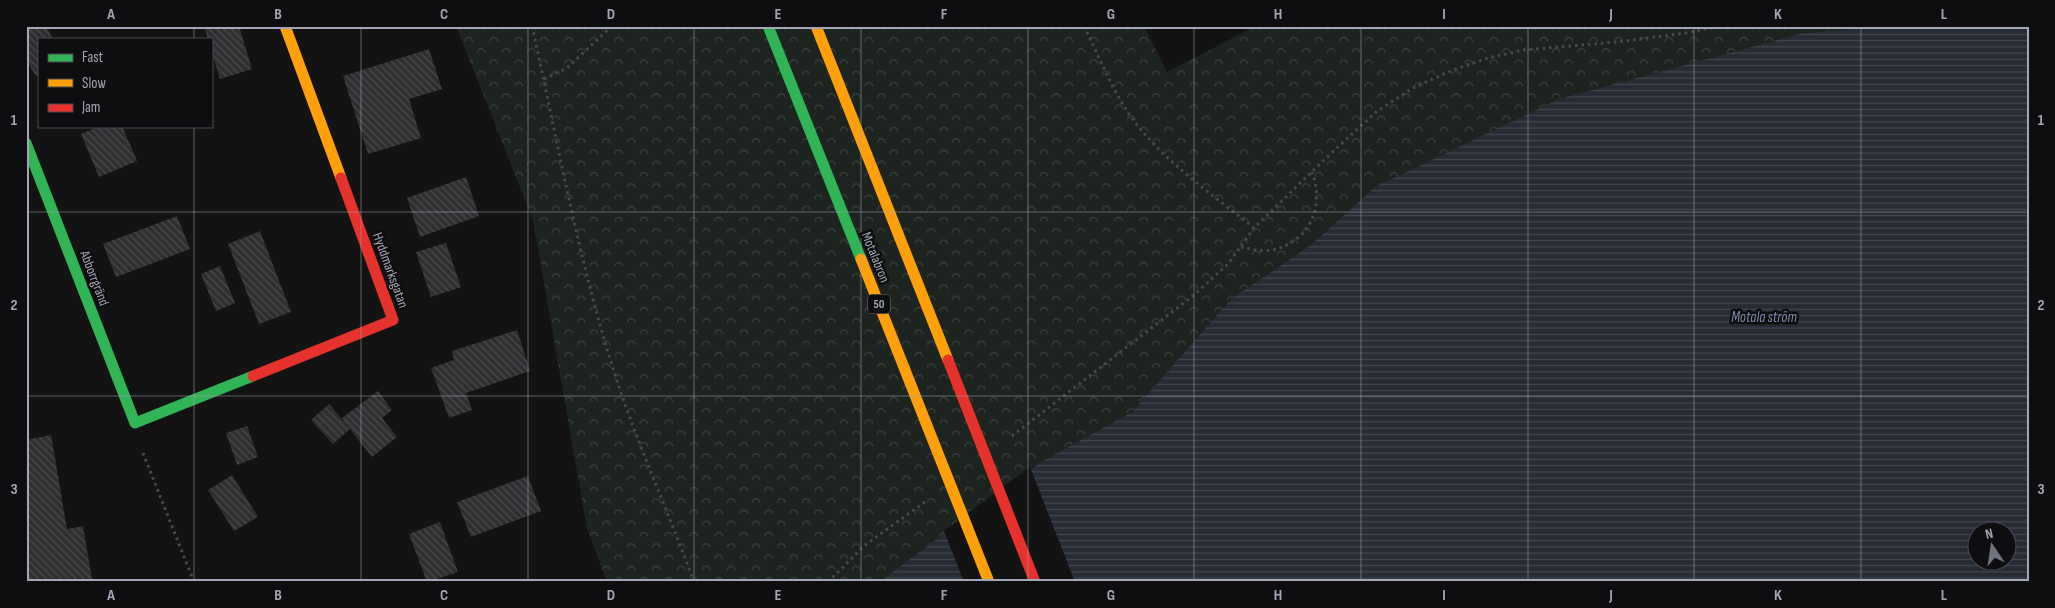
<svg xmlns="http://www.w3.org/2000/svg" width="2055" height="608" font-family="'Sofia Sans Condensed',sans-serif">
<style>
.forest{fill:url(#forest-crowns)}
.water{fill:url(#water-rules);fill-rule:evenodd}
.pier{fill:#131313}
.building{fill:url(#building-back-hatch)}
.lines{fill:none;stroke-linecap:round;stroke-linejoin:round}
.path{stroke:#49494e;stroke-width:3;stroke-dasharray:2.5 4;stroke-linecap:butt}
.fast{stroke:#30b455;stroke-width:11}
.slow{stroke:#ff9f0a;stroke-width:11}
.jam{stroke:#e5322d;stroke-width:11}
.grid{fill:none;stroke:#a4a6b4;stroke-width:1;stroke-opacity:0.55}
.labels{text-anchor:middle;stroke-width:5;stroke-linejoin:round;paint-order:stroke}
.shield{fill:#0e0d0f;stroke:#777882;stroke-width:1}
.shield-label{font-size:12px;font-weight:bold;fill:#a4a6b4}
.street-label{font-size:14px;fill:#a4a6b4;stroke:#0e0d0f}
.water-label{font-size:15px;font-style:italic;fill:#7b8daf;stroke:#0e0d0f}
.neatline{fill:none;stroke:#a4a6b4;stroke-width:2}
.grid-label{font-size:16px;text-anchor:middle;font-weight:bold;fill:#a4a6b4}
</style>
<defs>
<pattern id="forest-crowns" width="20" height="18" patternUnits="userSpaceOnUse" patternTransform="scale(1.25)"><rect width="20" height="18" fill="#1d241f"/><path d="M2 6a3 3 0 1 1 6 0M12 15a3 3 0 1 1 6 0" fill="none" stroke="#3b413d"/></pattern>
<pattern id="water-rules" width="6" height="5" patternUnits="userSpaceOnUse" patternTransform="scale(1.25)"><rect width="6" height="5" fill="#272c34"/><path d="M0 2.5h6" fill="none" stroke="#43484f"/></pattern>
<pattern id="building-back-hatch" width="6" height="6" patternUnits="userSpaceOnUse" patternTransform="scale(1.25)"><rect width="6" height="6" fill="#2f2f31"/><path d="M-1 5l2 2M0 0l6 6M5-1l2 2" fill="none" stroke="#4a4a4c"/></pattern>
</defs>
<rect width="100%" height="100%" fill="#131313"/>
<polygon class="forest" points="456,26 1144,26 1167,72 1256,26 1891,26 1803,33 1559,99 1375,187 1311,245 1231,299 1132,412 1041,462 879,582 607,582 587,528 533,220"/>
<path class="water" d="M1891,26h138v556h-1150l162,-120 91,-50 99,-113 80,-54 64,-58 184,-88 244,-66zM1978,530h30v30h-30z"/>
<polygon class="pier" points="1030,467 1075,582 964,582 944,531"/>
<g class="building">
<polygon points="26,26 46,26 53,39 39,39 39,74 36,76 26,60"/>
<polygon points="204,26 239,26 252,69 220,79 211,50 211,39 208,39"/>
<polygon points="429,49 442,89 409,99 421,138 368,154 343,76"/>
<polygon points="100,126 122,126 137,161 99,177 81,134"/>
<polygon points="466,177 479,216 420,237 407,198"/>
<polygon points="177,216 190,249 116,277 103,244"/>
<polygon points="260,231 291,312 259,324 228,244"/>
<polygon points="446,243 461,287 431,297 416,252"/>
<polygon points="220,266 235,303 216,311 201,274"/>
<polygon points="517,330 530,371 466,393 472,410 449,418 431,368 454,360 452,351"/>
<polygon points="378,391 392,410 382,418 397,437 372,457 350,429 333,444 311,420 329,404 346,424 342,418"/>
<polygon points="247,426 258,457 237,465 226,433"/>
<polygon points="51,435 67,529 83,526 92,579 78,582 26,582 26,440"/>
<polygon points="232,475 258,517 234,531 208,490"/>
<polygon points="528,476 541,511 471,537 457,502"/>
<polygon points="440,522 458,572 427,582 409,534"/>
</g>
<g class="lines">
<g class="path">
<path d="M532,26c25,113 45,226 79,336 23,75 56,146 83,220"/>
<path d="M1084,26c16,32 29,67 50,95 32,42 79,74 120,107"/>
<polyline points="544,79 567,68 612,26"/>
<path d="M1241,247c10,2 20,5 31,3 38,-8 53,-44 40,-78"/>
<polyline points="1012,436 1194,295 1228,264 1254,228 1326,158 1376,112 1413,88 1453,70 1488,58 1524,50 1617,42 1686,33 1720,26"/>
<polyline points="143,453 194,582"/>
<polyline points="828,582 865,545 925,502"/>
</g>
<g class="fast">
<polyline points="768,26 861,259"/>
<polyline points="26,143 135,423 253,376"/>
</g>
<g class="slow">
<polyline points="285,26 341,178"/>
<polyline points="816,26 948,360"/>
<polyline points="861,259 989,582"/>
</g>
<g class="jam">
<polyline points="948,360 1035,582"/>
<polyline points="253,376 393,320 341,178"/>
</g>
</g>
<path class="grid" d="M194,26v13M361,26v556M528,26v556M694,26v556M861,26v556M1028,26v556M1194,26v556M1361,26v556M1528,26v556M1694,26v556M1861,26v556M194,126v456M26,212h2003M26,396h2003"/>
<g class="labels">
<rect class="shield" x="868" y="294.5" width="22" height="19" rx="4"/>
<g class="shield-label">
<text x="879" y="308">50</text>
</g>
<g class="street-label">
<text transform="translate(876 257) rotate(68)" y="5">Motalabron</text>
<text transform="translate(391 270) rotate(70)" y="5">Hyddmarksgatan</text>
<text transform="translate(95 278) rotate(69)" y="5">Abborrgränd</text>
</g>
<g class="water-label">
<text x="1764" y="322">Motala ström</text>
</g>
</g>
<rect width="2055" height="608" fill="none" stroke="#0e0d0f" stroke-width="55"/>
<rect x="38" y="38" width="175" height="90" fill="#0e0d0f" stroke="#4a4a51"/>
<rect x="48" y="54" width="25" height="8" fill="#30b455" stroke="#4a4a51"/>
<text x="82" y="62" font-size="15" fill="#a4a6b4">Fast</text>
<rect x="48" y="79" width="25" height="8" fill="#ff9f0a" stroke="#4a4a51"/>
<text x="82" y="88" font-size="15" fill="#a4a6b4">Slow</text>
<rect x="48" y="104" width="25" height="8" fill="#e5322d" stroke="#4a4a51"/>
<text x="82" y="112" font-size="15" fill="#a4a6b4">Jam</text>
<g transform="translate(1992 546) rotate(347)"><circle r="24" fill="#0e0d0f" stroke="#4a4a51"/>
<path d="M0-4L9 19L0 12L-9 19Z" fill="#71737c"/>
<text y="-8" font-size="14" font-weight="bold" text-anchor="middle" fill="#a4a6b4">N</text>
</g>
<rect x="28" y="28" width="2000" height="552" class="neatline"/>
<g class="grid-label">
<text x="111" y="19">A</text>
<text x="278" y="19">B</text>
<text x="444" y="19">C</text>
<text x="611" y="19">D</text>
<text x="778" y="19">E</text>
<text x="944" y="19">F</text>
<text x="1111" y="19">G</text>
<text x="1278" y="19">H</text>
<text x="1444" y="19">I</text>
<text x="1611" y="19">J</text>
<text x="1778" y="19">K</text>
<text x="1944" y="19">L</text>
<text x="14" y="125">1</text>
<text x="2041" y="125">1</text>
<text x="14" y="310">2</text>
<text x="2041" y="310">2</text>
<text x="14" y="494">3</text>
<text x="2041" y="494">3</text>
<text x="111" y="600">A</text>
<text x="278" y="600">B</text>
<text x="444" y="600">C</text>
<text x="611" y="600">D</text>
<text x="778" y="600">E</text>
<text x="944" y="600">F</text>
<text x="1111" y="600">G</text>
<text x="1278" y="600">H</text>
<text x="1444" y="600">I</text>
<text x="1611" y="600">J</text>
<text x="1778" y="600">K</text>
<text x="1944" y="600">L</text>
</g>
</svg>
